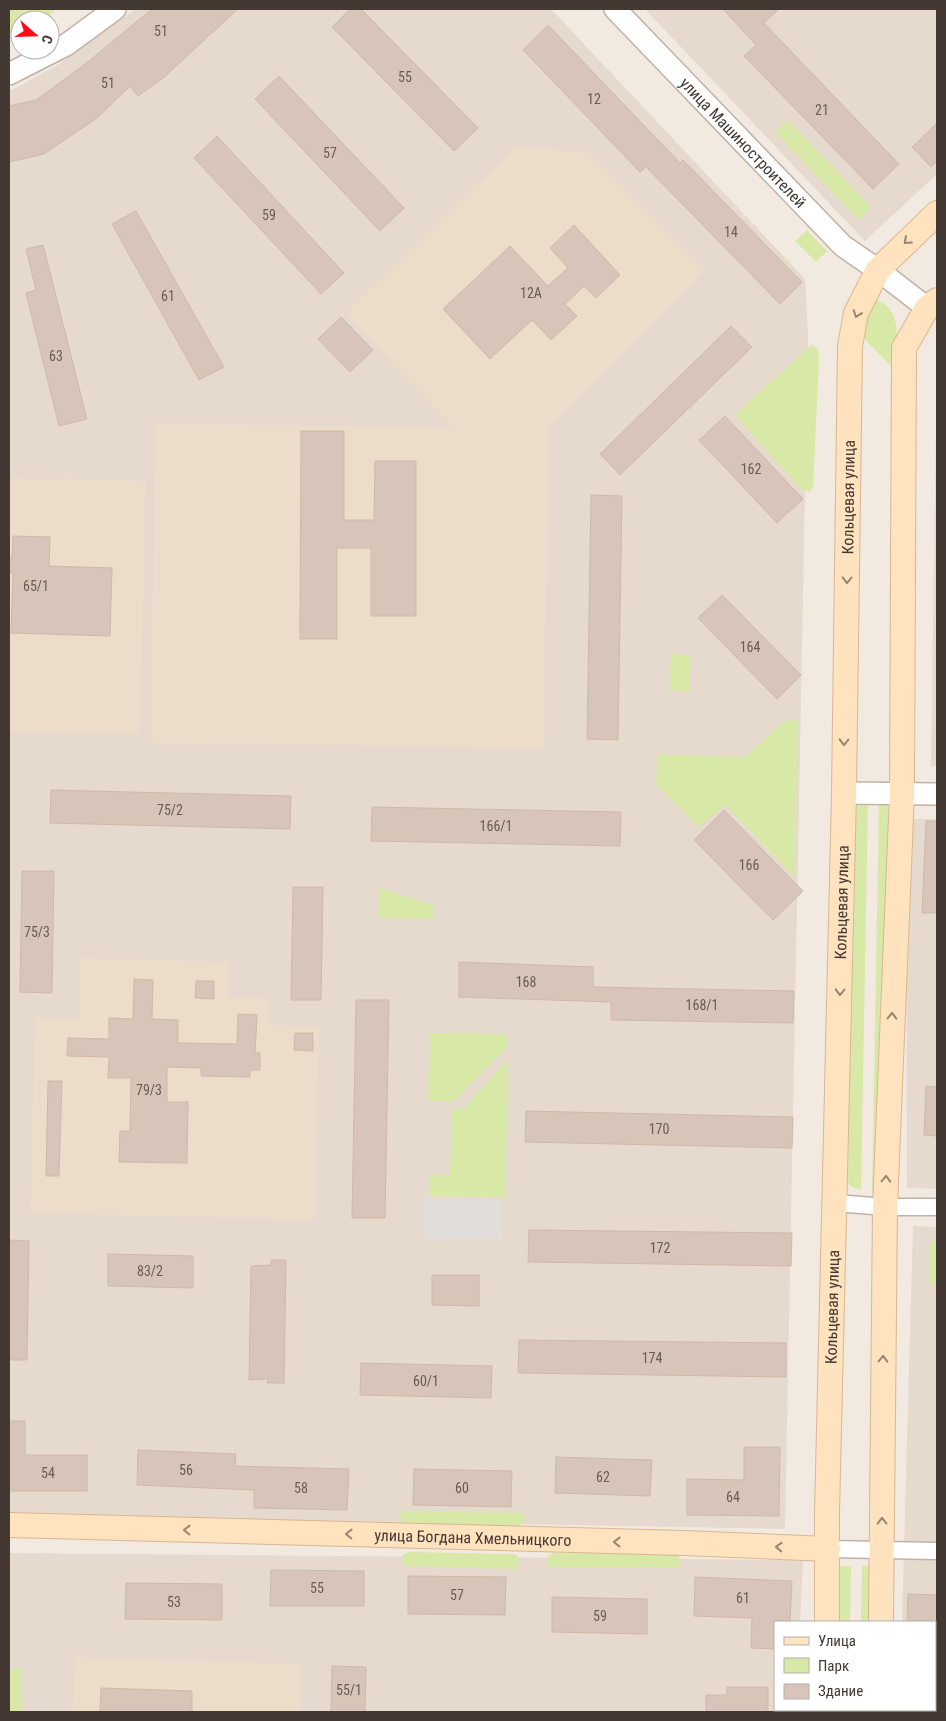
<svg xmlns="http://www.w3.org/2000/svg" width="946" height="1721" font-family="'Roboto Condensed',sans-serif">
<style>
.residential{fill:#e6dacf}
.education{fill:#ecdcca}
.green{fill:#d8e9a7}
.parking{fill:#e1ddda}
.building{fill:#d7c5b9;stroke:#cfb9a9}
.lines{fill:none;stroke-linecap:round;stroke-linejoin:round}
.minor-casing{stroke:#c0b2a7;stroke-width:19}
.tertiary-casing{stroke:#c0b2a7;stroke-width:24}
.secondary-casing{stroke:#d8b790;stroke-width:26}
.minor{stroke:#fff;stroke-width:16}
.tertiary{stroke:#fff;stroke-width:21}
.secondary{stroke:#ffe2be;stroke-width:24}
.oneway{stroke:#988571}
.labels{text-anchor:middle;stroke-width:4;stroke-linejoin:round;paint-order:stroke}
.number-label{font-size:14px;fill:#685c54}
.street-label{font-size:16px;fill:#433932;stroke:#fff}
</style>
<rect width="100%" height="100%" fill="#f2e9e1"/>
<g class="residential">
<polygon points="135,9 551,9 805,279 808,334 785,1529 9,1515 9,90 16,88 59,64"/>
<polygon points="645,9 937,9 937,174 865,241"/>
<polygon points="937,355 937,766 931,766"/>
<polygon points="906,819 937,819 937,1189 907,1188"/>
<polygon points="913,1226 937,1227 937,1712 899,1712 899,1710 935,1710 935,1622 902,1622"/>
<polygon points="9,1553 803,1560 800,1622 775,1622 775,1710 795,1710 795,1712 9,1712"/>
</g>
<g class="education">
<polygon points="517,146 589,153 705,270 548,428 544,748 151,743 155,424 453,427 346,313"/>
<polygon points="9,478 146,481 140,734 9,731"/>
<polygon points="80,958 229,962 228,997 269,998 268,1025 319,1026 314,1220 30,1213 35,1018 79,1018"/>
<polygon points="75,1657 301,1664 300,1712 73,1712"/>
</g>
<g class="green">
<polygon points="9,9 56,9 44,20 20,20 20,31 9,34"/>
<polygon points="788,120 871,207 859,220 775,132"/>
<polygon points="807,230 827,251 816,262 795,241"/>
<path d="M877,300c27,10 20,47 17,69l-32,-32 7,-30z"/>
<polygon points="811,345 818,349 819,359 813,487 809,492 801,489 735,415"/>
<polygon points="671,654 691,656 689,691 669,690"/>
<polygon points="798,720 795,877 725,805 699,827 656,785 658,754 745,757 784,721"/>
<polygon points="868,799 861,1190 850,1186 848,1181 855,813 856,805 861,800"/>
<polygon points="879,800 886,803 889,810 882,1181 876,1189 872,1191"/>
<polygon points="379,888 433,905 433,919 378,917"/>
<polygon points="430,1033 507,1034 507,1047 454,1101 428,1101"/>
<polygon points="508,1059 505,1197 430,1196 430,1175 450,1176 452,1109 463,1109"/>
<polygon points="937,1242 937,1279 929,1287 929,1243"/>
<polygon points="400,1511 523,1513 523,1522 519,1526 401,1523"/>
<polygon points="408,1552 515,1554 518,1556 518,1569 403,1566 403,1555"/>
<polygon points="553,1553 676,1554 679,1557 679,1567 548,1567 548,1556"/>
<polygon points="837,1566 851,1566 850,1622 836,1622"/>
<polygon points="862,1566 874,1566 873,1622 861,1622"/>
<rect x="9" y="1669" width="13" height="43"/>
</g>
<polygon class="parking" points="424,1199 501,1199 501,1239 423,1238"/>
<g class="building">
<polygon points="152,9 238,9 162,79 138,96 130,86 97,118 44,154 9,162 9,106 36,100 84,65"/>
<polygon points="350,9 361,9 478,128 454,151 332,27"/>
<polygon points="723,9 779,9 764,23 899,164 873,189 744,56 756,45"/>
<polygon points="548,25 680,163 683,160 802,282 780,304 646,167 640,172 523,50"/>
<polygon points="279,76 404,208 380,231 255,99"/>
<polygon points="937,123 937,161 931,167 912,147"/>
<polygon points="217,136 344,273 321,294 194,158"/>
<polygon points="136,211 224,367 199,380 112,224"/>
<polygon points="574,225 620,275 596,298 584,286 565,304 577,316 551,340 532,320 490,359 443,309 510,246 548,286 568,268 550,248"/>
<polygon points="43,245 87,419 59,426 26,293 36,290 26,249"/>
<polygon points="341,317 373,350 350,372 318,339"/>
<polygon points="731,326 752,347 620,475 600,454"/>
<polygon points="725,416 803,499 777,523 699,440"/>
<polygon points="301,431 344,431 344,520 374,520 375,461 416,461 416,616 371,616 371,548 337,548 337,639 300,639"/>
<polygon points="591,495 622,496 618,740 587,739"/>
<polygon points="13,536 50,537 49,566 112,568 110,636 11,633 13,573 9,573 9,559 12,559"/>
<polygon points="722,595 801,675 777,699 698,618"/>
<polygon points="51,790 291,796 290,829 50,823"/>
<polygon points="372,807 621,812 620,846 371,841"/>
<polygon points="724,810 803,891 773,920 694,840"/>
<polygon points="926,821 937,821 937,913 922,913"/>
<polygon points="22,871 54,871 52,993 20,992"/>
<polygon points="293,887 323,887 321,1000 291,1000"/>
<polygon points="459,962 593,967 593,987 794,991 793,1023 611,1020 611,1002 459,997"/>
<polygon points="134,979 153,980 152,1019 178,1020 178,1043 237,1044 238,1014 257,1015 255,1053 260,1053 260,1070 250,1070 250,1077 201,1076 201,1068 167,1067 167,1102 188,1102 187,1163 119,1162 120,1131 130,1131 131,1078 108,1078 109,1057 67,1056 68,1038 109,1039 109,1018 133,1019"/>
<polygon points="196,981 214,981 214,999 195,998"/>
<polygon points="356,1000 389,1000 385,1218 352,1218"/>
<polygon points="295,1033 313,1033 313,1051 294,1050"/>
<polygon points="48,1081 62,1081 59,1176 46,1176"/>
<polygon points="926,1086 937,1087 937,1136 924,1135"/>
<polygon points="526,1111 793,1117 792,1148 525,1142"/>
<polygon points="529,1230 792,1233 791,1266 528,1262"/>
<polygon points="9,1240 29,1241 27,1360 9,1360"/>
<polygon points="108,1254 193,1256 193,1288 108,1286"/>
<polygon points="271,1260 286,1260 284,1383 267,1383 268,1379 249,1380 251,1266 271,1265"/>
<polygon points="432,1275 479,1275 479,1306 432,1305"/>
<polygon points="519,1340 786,1343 786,1377 518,1373"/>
<polygon points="361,1363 492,1366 491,1398 360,1395"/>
<polygon points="9,1421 25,1421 25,1455 87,1455 87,1491 9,1491"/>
<polygon points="744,1447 780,1447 779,1516 687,1515 687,1479 744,1480"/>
<polygon points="138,1450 236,1454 235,1466 349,1469 347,1510 254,1508 254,1490 137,1485"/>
<polygon points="556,1457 652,1460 650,1496 555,1493"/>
<polygon points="414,1469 512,1471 511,1507 413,1505"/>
<polygon points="271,1570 364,1571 364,1606 270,1606"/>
<polygon points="408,1576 506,1577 505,1615 408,1614"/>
<polygon points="695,1577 792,1581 790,1622 775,1622 775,1649 751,1648 752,1618 694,1616"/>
<polygon points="126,1583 222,1584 222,1620 125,1619"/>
<polygon points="908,1594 937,1595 937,1622 907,1622"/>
<polygon points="552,1597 647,1599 647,1634 552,1632"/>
<polygon points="332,1666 366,1667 365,1712 331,1712"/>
<polygon points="727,1687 768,1687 768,1712 706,1712 706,1695 727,1695"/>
<polygon points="101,1688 192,1691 192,1712 100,1712"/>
</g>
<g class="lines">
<g class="minor-casing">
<g id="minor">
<polyline points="836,1203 885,1207 937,1207"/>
<polyline points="828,1549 937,1551"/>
</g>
</g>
<g class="tertiary-casing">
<g id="tertiary">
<path id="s1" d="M615,9l228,237 35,24 49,38"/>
<polyline points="9,74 66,45 115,9"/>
<polyline points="844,793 937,794"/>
</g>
</g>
<g class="secondary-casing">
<g id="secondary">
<path id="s2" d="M9,1525l675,18 144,6"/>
<path id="s3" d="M827,1622v-109l17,-720 6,-447 6,-33 22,-43 59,-57"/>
<polyline points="881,1622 885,1207 902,793 904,348 927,308 937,300"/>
<polyline points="825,1712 825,1710"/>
<polyline points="879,1712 879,1710"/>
</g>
</g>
<use href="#minor" class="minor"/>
<use href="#tertiary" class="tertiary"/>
<use href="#secondary" class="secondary"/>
</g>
<defs><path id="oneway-chevron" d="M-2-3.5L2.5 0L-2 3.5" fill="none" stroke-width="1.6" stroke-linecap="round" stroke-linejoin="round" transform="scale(1.25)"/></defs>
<g class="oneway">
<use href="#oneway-chevron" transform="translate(907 241) rotate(138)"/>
<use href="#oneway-chevron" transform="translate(857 314) rotate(109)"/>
<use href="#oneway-chevron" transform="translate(847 580) rotate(91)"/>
<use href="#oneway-chevron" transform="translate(844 742) rotate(91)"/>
<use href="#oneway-chevron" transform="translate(840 992) rotate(91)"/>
<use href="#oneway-chevron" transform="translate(892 1016) rotate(-88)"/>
<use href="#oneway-chevron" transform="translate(886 1179) rotate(-88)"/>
<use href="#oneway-chevron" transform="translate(883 1359) rotate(-89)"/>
<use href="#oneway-chevron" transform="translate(882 1521) rotate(-91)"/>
<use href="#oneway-chevron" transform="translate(187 1530) rotate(-179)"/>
<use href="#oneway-chevron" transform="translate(349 1534) rotate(-179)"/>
<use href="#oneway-chevron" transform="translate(617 1542) rotate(-179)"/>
<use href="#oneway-chevron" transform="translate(779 1547) rotate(-178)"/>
</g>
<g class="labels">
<g class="number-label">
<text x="161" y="36">51</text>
<text x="405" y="82">55</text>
<text x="108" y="88">51</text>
<text x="594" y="104">12</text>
<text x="822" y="115">21</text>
<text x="330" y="158">57</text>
<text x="269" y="220">59</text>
<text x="731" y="237">14</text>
<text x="531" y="298">12А</text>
<text x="168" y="301">61</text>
<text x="56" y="361">63</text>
<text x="751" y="474">162</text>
<text x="36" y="591">65/1</text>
<text x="750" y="652">164</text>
<text x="170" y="815">75/2</text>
<text x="496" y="831">166/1</text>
<text x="749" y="870">166</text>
<text x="37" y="937">75/3</text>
<text x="526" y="987">168</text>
<text x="702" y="1010">168/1</text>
<text x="149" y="1095">79/3</text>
<text x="659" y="1134">170</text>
<text x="660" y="1253">172</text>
<text x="150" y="1276">83/2</text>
<text x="652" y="1363">174</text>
<text x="426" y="1386">60/1</text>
<text x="186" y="1475">56</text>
<text x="48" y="1478">54</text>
<text x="603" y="1482">62</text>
<text x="301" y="1493">58</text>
<text x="462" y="1493">60</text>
<text x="733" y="1502">64</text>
<text x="317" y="1593">55</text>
<text x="457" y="1600">57</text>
<text x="743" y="1603">61</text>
<text x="174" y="1607">53</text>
<text x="600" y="1621">59</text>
<text x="349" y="1695">55/1</text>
</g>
<g class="street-label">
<text dy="6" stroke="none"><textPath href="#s1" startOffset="185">улица Машиностроителей</textPath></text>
<text dy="6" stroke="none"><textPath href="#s3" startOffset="1125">Кольцевая улица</textPath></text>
<text dy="6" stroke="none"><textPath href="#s3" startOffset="720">Кольцевая улица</textPath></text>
<text dy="6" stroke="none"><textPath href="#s3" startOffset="315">Кольцевая улица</textPath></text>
<text dy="6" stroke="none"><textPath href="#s2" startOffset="464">улица Богдана Хмельницкого</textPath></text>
</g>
</g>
<rect width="946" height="1721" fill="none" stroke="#433932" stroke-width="20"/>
<rect x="774" y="1621" width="162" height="90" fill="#ffffff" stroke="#b4b0ad"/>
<rect x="784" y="1637" width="25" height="8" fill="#ffe2be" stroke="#b4b0ad"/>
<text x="818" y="1646" font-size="15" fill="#433932">Улица</text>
<rect x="784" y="1658" width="25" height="15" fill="#d8e9a7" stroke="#b4b0ad"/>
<text x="818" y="1671" font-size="15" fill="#433932">Парк</text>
<rect x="784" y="1684" width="25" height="15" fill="#d7c5b9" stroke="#b4b0ad"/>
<text x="818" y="1696" font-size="15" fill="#433932">Здание</text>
<g transform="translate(35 35) rotate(110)"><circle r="24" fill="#ffffff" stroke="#b4b0ad"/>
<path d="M0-4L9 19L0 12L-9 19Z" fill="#ff0b16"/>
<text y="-8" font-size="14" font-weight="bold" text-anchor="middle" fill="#433932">С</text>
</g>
</svg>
